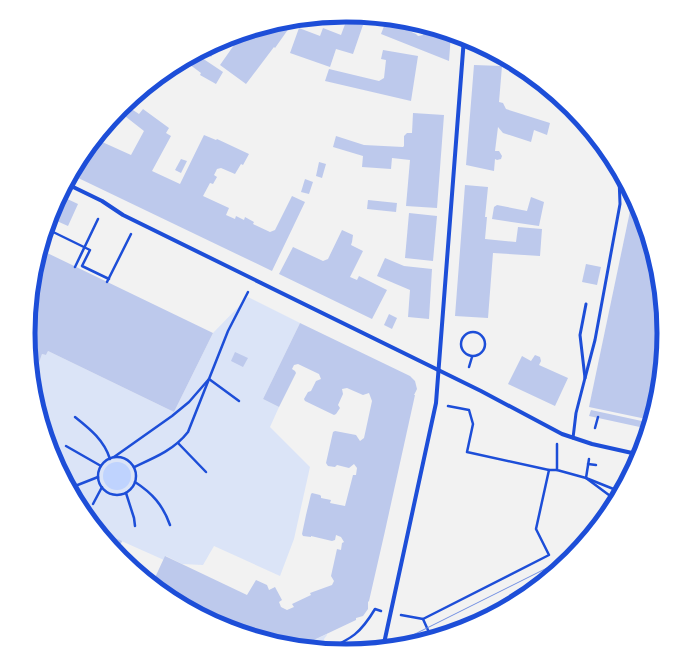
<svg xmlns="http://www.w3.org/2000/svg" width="693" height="667" font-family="Overpass,sans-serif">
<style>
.green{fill:#dbe4f7}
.water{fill:#bfd3fe}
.building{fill:#bdc9ec;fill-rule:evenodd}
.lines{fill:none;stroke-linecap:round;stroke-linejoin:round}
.path{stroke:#1d4ed8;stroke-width:2.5}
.service{stroke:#1d4ed8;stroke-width:3}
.minor{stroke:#1d4ed8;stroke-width:4}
.tram{stroke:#7290e2;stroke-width:1}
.rim{fill:none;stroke:#1d4ed8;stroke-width:5}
</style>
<rect width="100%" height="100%" fill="#f2f2f2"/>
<g class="green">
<polygon points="248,297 300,323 263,399 279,407 270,427 310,467 294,539 280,576 214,546 203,565 182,564 166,556 164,560 99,531 82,510 52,455 34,395 33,380 42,354 46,355 48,351 174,412 213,333"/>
<polygon points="327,634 327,635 324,639 325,644 314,649 299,647"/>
</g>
<circle class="water" cx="117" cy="476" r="14"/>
<g class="building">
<polygon points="347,19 363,25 353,54 336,49 330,67 290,53 299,28 320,36 323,28 341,35"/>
<polygon points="293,20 287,31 275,48 274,47 246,84 220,65 239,38 237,36 285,21"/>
<polygon points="386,21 416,34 418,36 423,35 424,32 420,31 421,25 451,34 449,61 381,34"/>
<polygon points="219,43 220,44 211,57 203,51"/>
<polygon points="383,50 418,56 411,101 325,81 329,69 379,81 384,78 386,60 381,59"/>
<polygon points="196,54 223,72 216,84 200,75 201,73 185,61"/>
<polygon points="474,65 502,66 499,102 503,103 506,109 550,123 547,135 534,130 531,142 503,133 498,127 495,151 499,151 502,156 501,159 497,160 495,159 494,171 466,165"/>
<path d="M166,72l2,2 -6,9 -3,-1 -12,15 -5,-3 -12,14 9,6 4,-5 26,19 -3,5 5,3 -19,35 28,13 24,-49 12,5 1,-1 32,15 -6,11 -2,-1 -6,10 -14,-6 -4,1 -3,6 3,2 -4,7 -3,-1 -7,13 26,12 -3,7 9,4 1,-3 8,4 1,-3 9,5 -1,2 17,8 5,-2 17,-34 13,6 -33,69 -200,-96 10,-19 39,-48zM121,113l23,18 -13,24 -31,-14z"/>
<polygon points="413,113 444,115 437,208 406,206 410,160 392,158 391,169 362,167 363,156 333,147 336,136 364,145 403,147 404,146 404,136 407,133 412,133"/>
<polygon points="181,159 187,161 181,173 175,170"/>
<polygon points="319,162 326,164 322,178 316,176"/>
<polygon points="305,179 313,182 309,194 301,192"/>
<polygon points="465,185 488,187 485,217 487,217 485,239 516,242 518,227 542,229 540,256 493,253 488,318 455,316"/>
<polygon points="61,196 78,204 68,226 50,218"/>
<polygon points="531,197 544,202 539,226 492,219 494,207 497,205 527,211"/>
<polygon points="633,197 641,212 659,272 665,334 659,396 651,420 589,407"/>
<polygon points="368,200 397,203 396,212 367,209"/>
<polygon points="409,213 437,216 433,261 405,258"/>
<polygon points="342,230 353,235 352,242 351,245 363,251 350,277 357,280 359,276 387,290 372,319 279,274 293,247 323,261 328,259"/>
<polygon points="41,250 213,333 174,412 48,351 46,355 42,354 33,380 28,333 34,271"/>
<polygon points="385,258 404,266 432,269 429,319 408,317 410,290 377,276"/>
<polygon points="586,264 601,267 597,285 582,282"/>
<polygon points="389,314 397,318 392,329 384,325"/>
<polygon points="300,323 410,376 415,381 417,389 414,395 415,395 385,531 369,601 368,602 368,609 363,616 356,618 356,620 299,647 284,646 224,628 169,598 152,584 165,556 247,595 256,580 267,585 269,590 275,587 282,600 279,602 281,607 287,610 294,607 292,604 311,595 310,593 332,585 334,581 331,576 337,549 341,550 342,543 344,542 341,537 336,535 335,540 332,541 311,536 311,537 303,536 302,534 306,515 311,494 312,493 320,495 321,496 321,498 331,500 330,503 345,506 353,475 356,475 357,468 354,464 349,468 337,465 335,467 328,466 326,463 333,432 335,431 356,435 360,441 364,438 372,401 369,393 363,395 347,388 342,389 343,394 338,405 340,408 336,414 334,415 305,401 304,399 308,392 311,391 316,381 321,379 319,374 298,364 294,365 292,369 295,371 296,373 279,407 263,399"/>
<polygon points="235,352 248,358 243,367 231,361"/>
<polygon points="535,355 540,357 541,361 539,365 568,378 555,406 508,384 522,356 531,361"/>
<polygon points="591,410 651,423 649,429 589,416"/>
<polygon points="99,531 122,541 117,554 108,542"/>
</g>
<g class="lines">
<g class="path">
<polyline points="47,229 90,250 82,266 109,279"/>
<polyline points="75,267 98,219"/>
<polyline points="107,282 131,234"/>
<circle cx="473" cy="344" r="12"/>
<polyline points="469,367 472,357"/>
<polyline points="448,406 469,410 473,424 467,452 549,470 557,470"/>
<path d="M75,417c15,12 29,23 35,42"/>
<polyline points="595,428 598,417"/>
<polyline points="178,443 206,472"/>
<polyline points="557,444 557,470 586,478 617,501"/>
<polyline points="66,446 101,466"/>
<polyline points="114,457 172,416 189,402 209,379 239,401"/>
<circle cx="117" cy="476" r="19"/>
<polyline points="589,459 586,478 621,492"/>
<polyline points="588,464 596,465"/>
<path d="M134,467c20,-9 40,-17 54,-35l40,-101 20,-39"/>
<path d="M135,482c17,11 28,23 35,43"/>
<polyline points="70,488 98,477"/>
<polyline points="126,493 134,518 135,526"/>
<polyline points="93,504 102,487"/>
<polyline points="401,615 423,619 549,555 536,529 549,470"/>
<polyline points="423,619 432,639"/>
<path d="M327,650c25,-12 33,-16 48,-41l6,2"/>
</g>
<g class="service">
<polyline points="585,378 595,340 620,204 619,178"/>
<polyline points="573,438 576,413 585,378 580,335 586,304"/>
</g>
<g class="minor">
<polyline points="67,184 102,201 123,215 481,391 562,434 592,444 641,455"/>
<polyline points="383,648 436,403 464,38"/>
</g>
<g class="tram">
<polyline points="418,643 549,578"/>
<polyline points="387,648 567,558"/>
</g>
</g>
<path d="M0 0H693V667H0ZM35 333a311 311 0 1 1 622 0a311 311 0 1 1-622 0Z" fill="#fff" fill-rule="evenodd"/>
<path class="rim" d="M35 333a311 311 0 1 1 622 0a311 311 0 1 1-622 0Z"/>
</svg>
